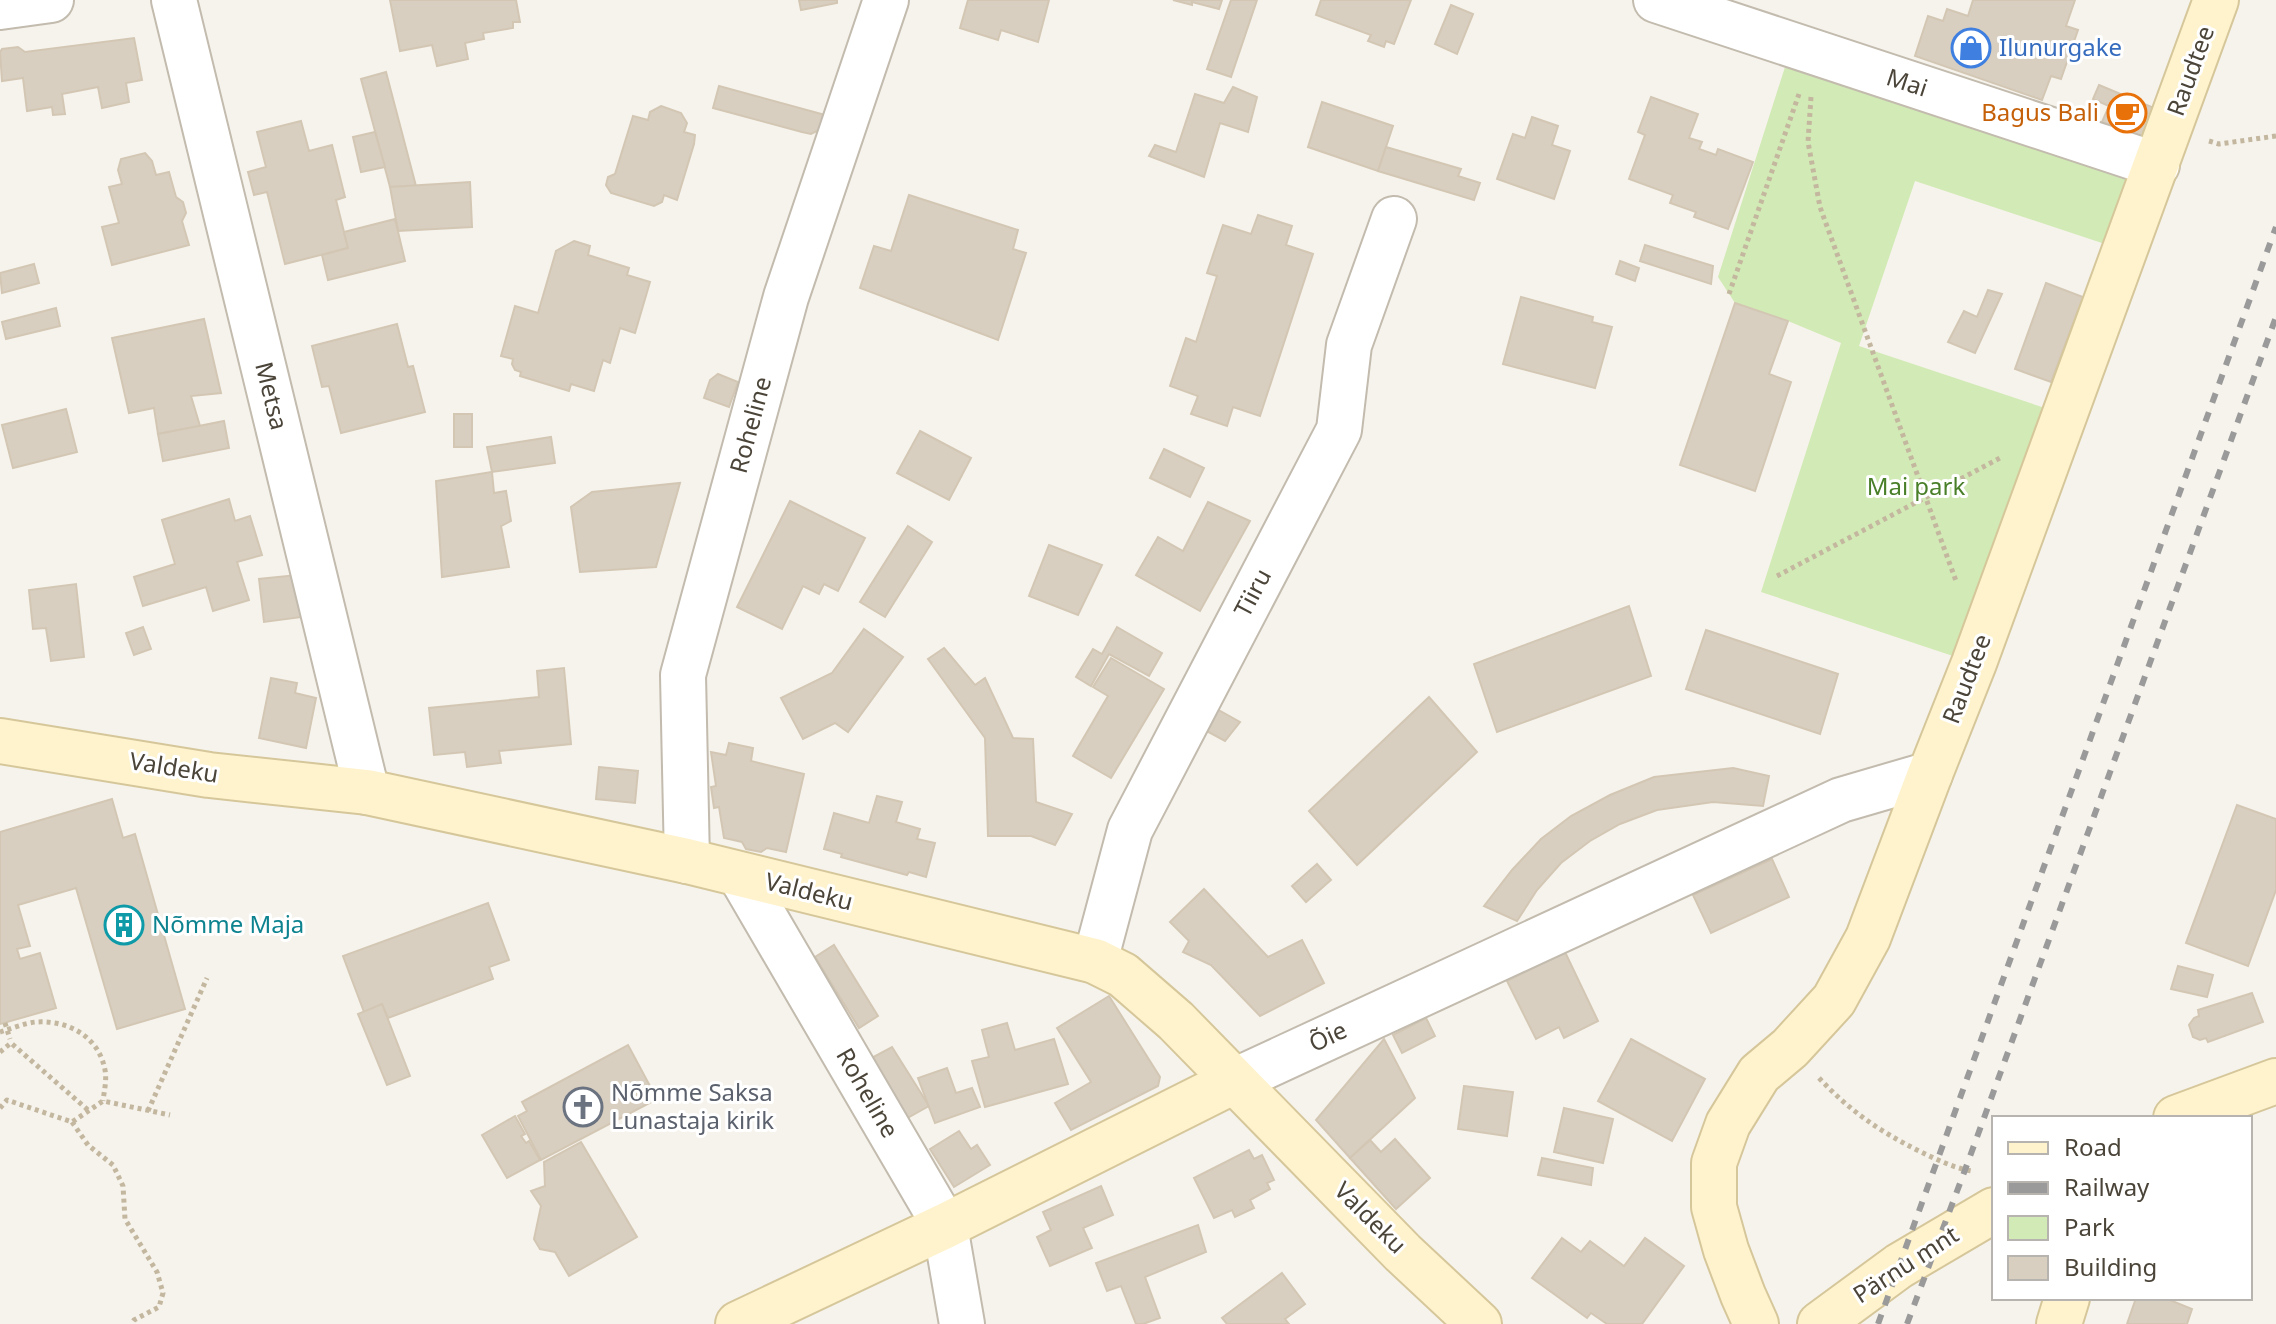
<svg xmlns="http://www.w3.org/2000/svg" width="2276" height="1324" font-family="'Noto Sans',sans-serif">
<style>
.green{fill:#d2eab5}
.building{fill:#d8cfc1;stroke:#d3c7b4;stroke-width:2}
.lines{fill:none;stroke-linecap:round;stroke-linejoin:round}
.street-casing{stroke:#c2bbae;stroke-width:48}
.secondary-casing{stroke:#d6c79b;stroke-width:48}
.path{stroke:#c4b79f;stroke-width:5;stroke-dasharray:4 4;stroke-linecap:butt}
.street{stroke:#fff;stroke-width:44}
.secondary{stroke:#fff3cd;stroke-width:44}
.rail{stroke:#9a9a9a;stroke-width:6;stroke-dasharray:10 10;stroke-linecap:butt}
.path-bridge{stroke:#c4b79f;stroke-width:5;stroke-dasharray:4 4;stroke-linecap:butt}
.labels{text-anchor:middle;stroke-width:6;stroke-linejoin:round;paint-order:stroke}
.shop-label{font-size:24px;fill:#366cbe;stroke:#fff;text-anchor:start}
.street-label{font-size:24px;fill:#4b4439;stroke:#fff}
.food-label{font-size:24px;fill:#c56008;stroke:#fff;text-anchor:end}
.park-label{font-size:24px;fill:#4a7f2a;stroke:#fff}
.culture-label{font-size:24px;fill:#0d838f;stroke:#fff;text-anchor:start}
.worship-label{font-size:24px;fill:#5b616d;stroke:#fff;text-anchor:start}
</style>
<rect width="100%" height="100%" fill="#f6f3ec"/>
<polygon class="green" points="1792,45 2157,165 2126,251 1915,181 1859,346 2066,415 1974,663 1761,592 1841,343 1788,321 1735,303 1718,277"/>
<g class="building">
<polygon points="390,0 516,0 520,22 513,22 513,28 483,33 484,39 465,43 468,59 437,66 432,45 400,51"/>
<polygon points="799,0 837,0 837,3 801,10"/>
<polygon points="968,0 1049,0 1038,42 1001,30 998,40 960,28"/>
<polygon points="1173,0 1222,0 1219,9 1192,2 1192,5"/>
<polygon points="1231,0 1257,0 1231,77 1207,69"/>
<polygon points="1321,0 1411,0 1394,44 1386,41 1384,47 1368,41 1371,35 1316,15"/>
<polygon points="1973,0 2075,0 2066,26 2078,30 2061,79 2051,76 2042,100 1915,56 1928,16 1943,21 1947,9 1968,16"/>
<polygon points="1451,5 1473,14 1457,54 1435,44"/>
<polygon points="134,38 142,80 126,83 129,102 102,108 98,87 62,94 65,114 53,115 52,107 27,111 23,78 2,81 0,52 2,49 18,47 25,52"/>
<polygon points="386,72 416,186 390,187 361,79"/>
<polygon points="2099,85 2154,108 2141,138 2102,122 2109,106 2093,99"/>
<polygon points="719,86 825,115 821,129 811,134 802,132 713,108"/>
<polygon points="1233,87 1257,97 1248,132 1220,123 1204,177 1149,156 1155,145 1176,152 1195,94 1224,103"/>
<polygon points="1651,97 1698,114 1689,138 1702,142 1699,149 1716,155 1718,149 1753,162 1728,229 1694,217 1696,212 1670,203 1673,195 1629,179 1645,135 1638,132"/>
<polygon points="1322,102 1393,126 1378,171 1308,147"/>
<polygon points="661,106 681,113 687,123 684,132 695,135 694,144 677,200 664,195 662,202 654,206 611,193 606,185 608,177 615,174 633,116 648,120 650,112"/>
<polygon points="1532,117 1558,126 1552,145 1570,151 1554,199 1497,179 1513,134 1525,138"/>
<polygon points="301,121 309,151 332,145 345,197 336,200 348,248 285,264 267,192 254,195 248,172 266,167 257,132"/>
<polygon points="375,132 385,167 361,172 353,137"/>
<polygon points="1386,147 1461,169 1458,176 1480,183 1474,200 1378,171"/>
<polygon points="145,153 152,161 156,175 169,172 176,197 183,202 186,213 182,221 189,245 112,265 102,227 119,223 109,187 122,184 118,170 121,159"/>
<polygon points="470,182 472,227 398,231 390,187"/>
<polygon points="909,195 1018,230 1013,249 1026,253 998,340 860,288 874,246 891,251"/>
<polygon points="1258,215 1292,226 1286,245 1313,254 1260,416 1233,407 1227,426 1191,414 1198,396 1170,386 1186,338 1196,342 1217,276 1207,273 1223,225 1251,234"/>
<polygon points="395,219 405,261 328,280 322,255 348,248 344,232"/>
<polygon points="574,241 590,246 588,255 629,268 627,275 650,282 635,333 620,328 610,363 603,360 594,391 571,384 569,391 520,376 521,372 515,370 512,364 513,359 501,356 515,306 538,313 556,251"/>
<polygon points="1645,245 1713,266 1711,284 1640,261"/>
<polygon points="1620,261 1639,268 1635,281 1616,274"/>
<polygon points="34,264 39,283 2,293 0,273"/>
<polygon points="2046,283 2083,297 2051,382 2015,369"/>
<polygon points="1988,290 2002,294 1975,353 1948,342 1964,311 1977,317"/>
<polygon points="1521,297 1593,317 1592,322 1612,327 1595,388 1503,364"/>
<polygon points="1735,303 1788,321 1769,374 1791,382 1755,491 1680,465"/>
<polygon points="56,308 60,326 6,339 2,322"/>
<polygon points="204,319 221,393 191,396 200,426 158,434 154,408 129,413 112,338"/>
<polygon points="397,324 408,367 413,366 425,412 341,433 329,386 322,387 312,346"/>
<polygon points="718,374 738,382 729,407 704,398 710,380"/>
<polygon points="66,409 77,452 13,468 2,425"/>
<rect x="454" y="414" width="18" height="33"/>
<polygon points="224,421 229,448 163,461 158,434"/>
<polygon points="920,431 971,458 949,500 897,473"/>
<polygon points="551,437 555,463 492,472 487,447"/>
<polygon points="1164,449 1204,468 1190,497 1150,478"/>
<polygon points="492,472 494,493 506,491 511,521 501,526 509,567 442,577 436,481"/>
<polygon points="680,483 656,567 580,572 571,507 592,492"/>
<polygon points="229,499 235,521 250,516 262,555 237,562 249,600 213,611 206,587 143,606 134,577 175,564 162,520"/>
<polygon points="790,501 865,538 838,591 824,584 819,594 803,586 782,629 737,607"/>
<polygon points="1208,502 1250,521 1200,611 1136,575 1158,537 1183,551"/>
<polygon points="908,526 932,542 885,617 860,602"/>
<polygon points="1049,545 1102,565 1078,615 1029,596"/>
<polygon points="297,575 302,617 264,622 259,579"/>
<polygon points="76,584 84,657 51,661 46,628 33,629 29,590"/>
<polygon points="1629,606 1651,676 1497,732 1474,664"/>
<polygon points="143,627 151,649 134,655 126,633"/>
<polygon points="1117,627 1162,653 1149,676 1109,654 1091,686 1076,677 1093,649 1102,654"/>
<polygon points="864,629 903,657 848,732 835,723 803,739 781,698 832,673"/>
<polygon points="1706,630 1838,674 1820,734 1686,689"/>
<polygon points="944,648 975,685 985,678 1013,738 1033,739 1036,802 1072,814 1055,845 1031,836 988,836 985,738 928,659"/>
<polygon points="1111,658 1164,689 1111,778 1073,756 1108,696 1093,687"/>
<polygon points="564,668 571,744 499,751 501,763 467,767 465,752 434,755 429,708 539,697 537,671"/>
<polygon points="271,678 297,683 295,693 316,698 306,748 259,738"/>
<polygon points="1429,697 1477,752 1357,865 1309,811"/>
<polygon points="1215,708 1240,722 1225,741 1203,729"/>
<polygon points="729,743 753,748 751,761 804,774 786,852 767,848 761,852 746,849 742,842 724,838 719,807 714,808 711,787 716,786 711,752 726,755"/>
<polygon points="599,767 638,771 635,803 596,799"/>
<polygon points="1733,768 1769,776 1763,806 1713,802 1657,810 1620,824 1590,841 1561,863 1537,890 1517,921 1484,906 1512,870 1541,839 1571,816 1610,795 1654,777"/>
<polygon points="877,796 902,802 896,822 920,829 917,839 935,843 926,877 909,872 907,875 841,857 842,854 824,849 834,813 869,823"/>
<polygon points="112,799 123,838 135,834 185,1009 117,1029 76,888 18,905 30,946 17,949 20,959 40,953 56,1008 0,1024 0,832"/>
<polygon points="2237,805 2276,819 2276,890 2248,966 2186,943"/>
<polygon points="1772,859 1789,897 1711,933 1693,895"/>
<polygon points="1317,864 1331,880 1306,902 1292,886"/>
<polygon points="1204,889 1268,957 1302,940 1324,983 1260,1016 1211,965 1183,952 1189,941 1170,922"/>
<polygon points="488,903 509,960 489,967 493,979 388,1018 382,1004 364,1012 343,956"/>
<polygon points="834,945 878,1016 859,1028 815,957"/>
<polygon points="1565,952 1598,1021 1564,1038 1559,1027 1536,1039 1507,981"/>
<polygon points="2178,966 2213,975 2207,997 2171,989"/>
<polygon points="2252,993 2263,1022 2208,1042 2206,1038 2200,1040 2193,1037 2189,1025 2194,1018 2199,1016 2198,1010"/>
<polygon points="1109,996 1160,1077 1158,1086 1071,1130 1055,1103 1091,1082 1057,1028"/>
<polygon points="382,1004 410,1076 387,1085 358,1014"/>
<polygon points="1426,1018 1435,1036 1402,1053 1393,1035"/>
<polygon points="1007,1023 1015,1050 1054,1039 1068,1084 985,1107 972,1061 989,1057 982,1030"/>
<polygon points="1384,1039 1415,1098 1350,1158 1316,1120"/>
<polygon points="1631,1039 1705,1079 1672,1141 1598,1101"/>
<polygon points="628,1045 657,1099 541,1160 518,1116 527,1111 522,1102"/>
<polygon points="892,1047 929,1106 904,1120 868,1060"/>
<polygon points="947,1068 956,1093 972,1088 980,1107 935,1123 918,1078"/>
<polygon points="1464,1086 1513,1092 1507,1136 1458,1129"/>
<polygon points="1564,1108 1613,1119 1603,1163 1554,1152"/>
<polygon points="515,1116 525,1134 521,1136 526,1143 529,1141 540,1160 507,1178 482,1135"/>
<polygon points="959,1131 971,1149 977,1145 990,1165 954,1187 930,1149"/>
<polygon points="1395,1139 1430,1178 1396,1209 1350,1158 1370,1140 1381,1152"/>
<polygon points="581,1142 637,1237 569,1276 555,1252 540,1249 534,1239 541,1206 531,1191 545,1186 544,1162"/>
<polygon points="1249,1150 1254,1159 1262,1155 1274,1180 1267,1183 1270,1189 1250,1200 1254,1208 1235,1217 1232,1210 1214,1218 1194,1178"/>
<polygon points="1542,1158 1593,1168 1591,1185 1538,1175"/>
<polygon points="1101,1186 1113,1215 1083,1228 1092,1248 1050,1266 1037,1237 1051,1230 1043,1212"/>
<polygon points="1198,1225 1206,1252 1145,1277 1160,1318 1143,1324 1136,1324 1121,1286 1107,1291 1096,1263"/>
<polygon points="1562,1238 1581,1252 1590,1241 1624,1266 1645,1238 1684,1266 1642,1324 1607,1324 1591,1313 1587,1318 1532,1278"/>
<polygon points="1282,1273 1305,1304 1285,1319 1289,1324 1227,1324 1222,1318"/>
<polygon points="2136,1298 2165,1298 2192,1309 2187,1324 2127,1324"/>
</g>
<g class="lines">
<g class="street-casing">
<g id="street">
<polyline points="174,0 367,792"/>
<polyline points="1656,0 2157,165"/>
<polyline points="0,7 51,0"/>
<polyline points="687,861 683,675 786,297 886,0"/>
<polyline points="740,875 945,1226 962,1324"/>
<polyline points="1095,961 1130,830 1339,430 1349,345 1394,219"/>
<polyline points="1234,1081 1841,800 1930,774"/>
</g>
</g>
<g class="secondary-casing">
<g id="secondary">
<polyline points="0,741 209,775 367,792 687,861 1095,961 1123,975 1176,1021 1403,1253 1479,1324"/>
<polyline points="2176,1118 2276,1081"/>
<polyline points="738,1324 945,1226 1234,1081"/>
<polyline points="1756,1324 1743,1295 1726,1250 1714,1207 1714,1163 1728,1124 1759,1074 1790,1048 1834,1000 1868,938 1930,774 1974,663 2216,0"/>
<polyline points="1820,1324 1899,1266 1994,1210"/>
<polyline points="2059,1324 2067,1298"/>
</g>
</g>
<g class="path">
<polyline points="1811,97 1808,142 1820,207 1956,581"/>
<polyline points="2209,141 2219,144 2276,136"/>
<polyline points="1729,294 1799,94"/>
<polyline points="1777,576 2000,458"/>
<path d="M0,1032c11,-3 24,-9 36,-10 33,-2 63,15 69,48 2,10 -1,22 -2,31"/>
<polyline points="0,1052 11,1043 88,1110"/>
<path d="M1819,1078c31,33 60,53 100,73 17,8 34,17 53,20"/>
<polyline points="0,1108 7,1100 72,1122 103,1101 170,1115"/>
<polyline points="148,1111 207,978"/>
<polyline points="72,1122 88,1145 113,1165 123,1186 125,1219 157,1272 163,1293 159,1307 134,1320 131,1324"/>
</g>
<use href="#street" class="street"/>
<use href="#secondary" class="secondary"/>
<g class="rail">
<polyline points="1878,1324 2276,227"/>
<polyline points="1907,1324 1965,1170 2276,317"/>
</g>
<polyline class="path-bridge" points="5,1023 10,1039"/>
</g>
<defs>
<g id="shop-ring" transform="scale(2)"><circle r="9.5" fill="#fff" stroke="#3f7fe0" stroke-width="1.5"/><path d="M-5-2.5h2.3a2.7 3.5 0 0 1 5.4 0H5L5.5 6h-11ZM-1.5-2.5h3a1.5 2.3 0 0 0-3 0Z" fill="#3f7fe0"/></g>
<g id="cafe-ring" transform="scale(2)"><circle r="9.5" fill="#fff" stroke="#e8710a" stroke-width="1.5"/><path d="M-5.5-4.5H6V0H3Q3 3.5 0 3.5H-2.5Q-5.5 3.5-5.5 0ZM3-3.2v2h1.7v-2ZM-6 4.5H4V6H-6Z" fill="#e8710a"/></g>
<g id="building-ring" transform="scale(2)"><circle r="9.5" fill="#fff" stroke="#0f9aa8" stroke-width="1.5"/><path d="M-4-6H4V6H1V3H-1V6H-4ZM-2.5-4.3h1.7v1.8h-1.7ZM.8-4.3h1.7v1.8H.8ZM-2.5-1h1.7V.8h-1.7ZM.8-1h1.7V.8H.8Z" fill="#0f9aa8"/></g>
<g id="church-ring" transform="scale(2)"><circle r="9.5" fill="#fff" stroke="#6b7280" stroke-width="1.5"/><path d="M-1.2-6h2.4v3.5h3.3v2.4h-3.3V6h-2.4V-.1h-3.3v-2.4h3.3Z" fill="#6b7280"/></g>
</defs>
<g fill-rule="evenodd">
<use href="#shop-ring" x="1971" y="48"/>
<use href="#cafe-ring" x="2127" y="113"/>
<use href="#building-ring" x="124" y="925"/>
<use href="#church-ring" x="583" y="1107"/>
</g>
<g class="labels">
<g class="shop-label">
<text x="1999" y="56">Ilunurgake</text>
</g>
<g class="street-label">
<text transform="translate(2191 71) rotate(-70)" y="8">Raudtee</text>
<text transform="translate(1907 83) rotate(18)" y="8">Mai</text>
<text transform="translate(271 396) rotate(76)" y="8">Metsa</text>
<text transform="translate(751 425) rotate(-75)" y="8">Roheline</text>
<text transform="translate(1253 593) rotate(-62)" y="8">Tiiru</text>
<text transform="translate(1967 679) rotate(-69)" y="8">Raudtee</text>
<text transform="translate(174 768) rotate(9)" y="8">Valdeku</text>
<text transform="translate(809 892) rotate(14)" y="8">Valdeku</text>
<text transform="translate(1328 1037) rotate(-25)" y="8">Õie</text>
<text transform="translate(867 1093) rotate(60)" y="8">Roheline</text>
<text transform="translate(1370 1218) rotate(45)" y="8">Valdeku</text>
<text transform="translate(1906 1265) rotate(-33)" y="8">Pärnu mnt</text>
</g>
<g class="food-label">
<text x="2099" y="121">Bagus Bali</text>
</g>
<g class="park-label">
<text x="1916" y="495">Mai park</text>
</g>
<g class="culture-label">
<text x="152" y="933">Nõmme Maja</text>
</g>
<g class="worship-label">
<text x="611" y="1101">Nõmme Saksa<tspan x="611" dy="28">Lunastaja kirik</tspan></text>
</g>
</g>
<rect x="1992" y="1116" width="260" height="184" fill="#ffffff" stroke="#b7b4b0" stroke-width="2"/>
<rect x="2008" y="1142" width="40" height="12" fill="#fff3cd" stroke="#b7b4b0" stroke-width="2"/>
<text x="2064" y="1156" font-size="24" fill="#4b4439">Road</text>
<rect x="2008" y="1182" width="40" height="12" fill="#9a9a9a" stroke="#b7b4b0" stroke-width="2"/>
<text x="2064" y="1196" font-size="24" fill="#4b4439">Railway</text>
<rect x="2008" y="1216" width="40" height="24" fill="#d2eab5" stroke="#b7b4b0" stroke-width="2"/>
<text x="2064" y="1236" font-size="24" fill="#4b4439">Park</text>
<rect x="2008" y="1256" width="40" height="24" fill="#d8cfc1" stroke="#b7b4b0" stroke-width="2"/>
<text x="2064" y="1276" font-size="24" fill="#4b4439">Building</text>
</svg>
